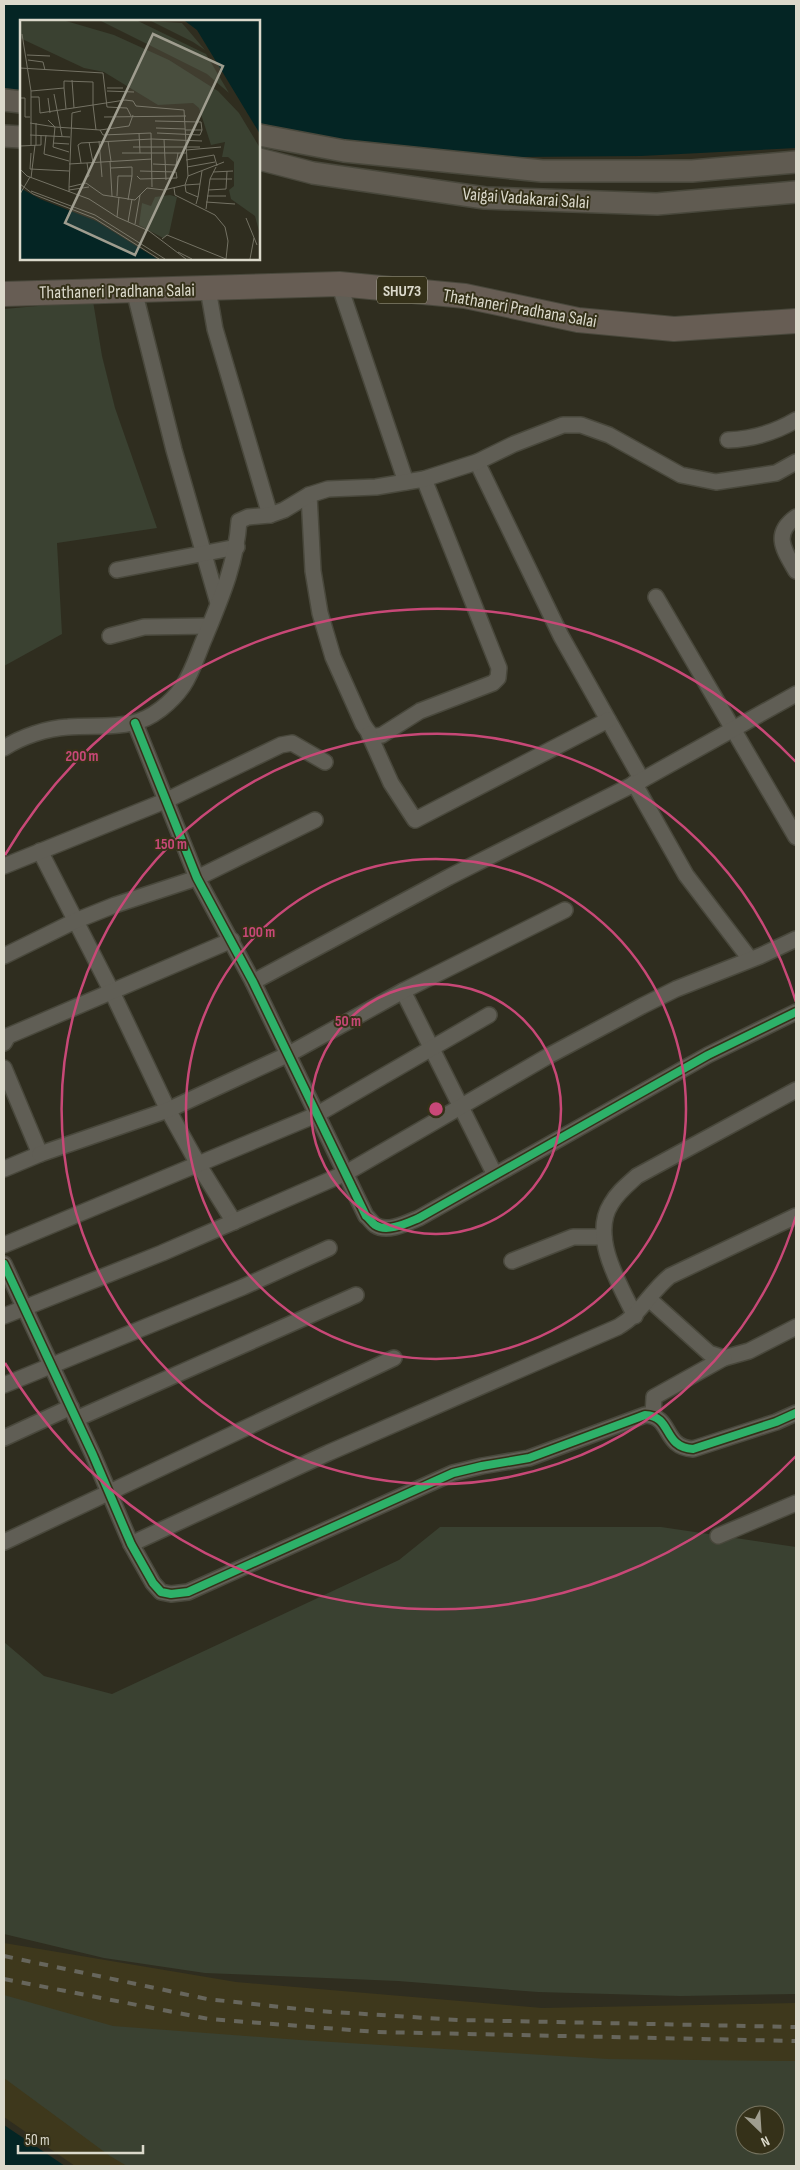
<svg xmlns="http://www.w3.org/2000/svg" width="800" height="2170" font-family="'Sofia Sans Condensed',sans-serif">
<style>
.built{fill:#3e381c;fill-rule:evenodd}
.green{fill:#3a4131;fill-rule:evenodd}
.water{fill:#042524}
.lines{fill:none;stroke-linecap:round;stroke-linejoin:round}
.street-casing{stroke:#49483c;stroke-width:18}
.secondary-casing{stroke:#49483c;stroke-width:24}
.primary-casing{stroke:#49483c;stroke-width:26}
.street{stroke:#605e55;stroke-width:15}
.secondary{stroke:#605b51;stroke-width:21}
.primary{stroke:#675d54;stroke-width:24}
.rail{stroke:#67665c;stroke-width:4;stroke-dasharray:9 9;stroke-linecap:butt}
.cycleway-casing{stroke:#353119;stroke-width:11}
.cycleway{stroke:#2db169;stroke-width:8}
.ring{fill:none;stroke:#c84877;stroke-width:2.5}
.labels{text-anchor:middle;stroke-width:4;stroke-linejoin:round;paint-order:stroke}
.shield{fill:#353119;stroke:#a9a796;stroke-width:1}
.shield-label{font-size:16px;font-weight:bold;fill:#dbd9cb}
.street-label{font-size:18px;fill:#dbd9cb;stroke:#353119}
.inset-road{fill:none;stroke:#747264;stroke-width:1}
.view{fill:#9f9d8f;fill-opacity:0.15;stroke:#9f9d8f;stroke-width:2.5}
.inset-edge{fill:none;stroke:#dbd9cb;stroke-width:2.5}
.centre{fill:#c84877;stroke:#353119;stroke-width:2.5}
.ring-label{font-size:15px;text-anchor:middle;font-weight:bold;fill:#c84877;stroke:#353119;stroke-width:4;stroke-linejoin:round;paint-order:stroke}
</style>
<rect width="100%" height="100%" fill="#2f2d1f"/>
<path class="built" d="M4,1943l232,39 306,26 254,-5v163h-721l-71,-49zM745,2115h30v30h-30z"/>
<g class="green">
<polygon points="93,301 102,356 115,408 157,528 57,543 62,634 4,666 4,309"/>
<polygon points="440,1527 661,1527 796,1547 796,1994 681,1996 538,1992 398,1981 205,1973 104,1958 4,1934 4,1642 44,1676 112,1694 399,1560"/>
<path d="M4,1995l109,31 187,14 308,19 188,2v105h-669l-17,-10 -106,-78zM745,2115h30v30h-30z"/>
</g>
<g class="water">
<polygon points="4,4 796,4 796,148 641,156 517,157 366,146 259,123 259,21 21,21 21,90 4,89"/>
<polygon points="4,2125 65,2166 4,2166"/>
</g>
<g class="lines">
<g class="street-casing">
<g id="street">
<polyline points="339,284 406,482"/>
<polyline points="208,289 215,329 270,515"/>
<polyline points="134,290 174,450 218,603"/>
<path d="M728,440c25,-1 46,-7 68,-20"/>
<polyline points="477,462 561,636 642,780"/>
<path d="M309,495l4,76 7,42 13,44 30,67c6,9 8,14 19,11l38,-24 73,-28 5,-5 1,-10 -75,-189"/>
<path d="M796,517c-24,17 -12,33 0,54"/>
<polyline points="117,570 237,547"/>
<polyline points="656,597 796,837"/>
<polyline points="110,636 144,627 209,626"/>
<path d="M135,723l62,155 56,104 113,234c3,2 6,7 9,9 12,8 32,-2 44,-7l289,-163 88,-43"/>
<polyline points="369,734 391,783 415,820 608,720"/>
<path d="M4,748c17,-11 43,-20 64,-21 22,-2 43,1 64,-4 20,-4 40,-21 51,-37 10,-15 15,-33 22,-49 16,-39 31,-73 34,-116l9,-4 22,-2 14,-5 25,-15 19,-6 48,-2 48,-8 53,-17 37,-18 49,-19h18l28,10 72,40 35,7 60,-9 20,-11"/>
<polyline points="634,783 686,875 750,959"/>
<polyline points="40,851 112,992 168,1110 198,1164 234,1222"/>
<polyline points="4,866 165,801 281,745 292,743 325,762"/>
<polyline points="4,956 75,921 115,905 197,878 315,820"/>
<polyline points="253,982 449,877 642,780 796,694"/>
<polyline points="403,991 495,1175"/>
<polyline points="4,1043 8,1036 232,940"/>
<polyline points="4,1068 40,1154 4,1169"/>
<polyline points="40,1154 168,1110 289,1054 403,991 565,910"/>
<polyline points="4,1245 316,1115 489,1015"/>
<polyline points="512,1261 573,1237 604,1237"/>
<path d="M4,1264l89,191 38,89 22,39 8,9 10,2 17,-2 265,-119 29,-7 47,-8 116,-43c28,1 17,32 48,34l83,-27 20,-9"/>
<polyline points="649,1299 709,1353 724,1358 749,1351 796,1327"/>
<polyline points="4,1316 162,1253 346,1173 550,1055 642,1006 676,989 760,956 796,939"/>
<path d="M635,1316c-15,-31 -45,-79 -24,-112 6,-11 16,-19 26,-28l159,-86"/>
<polyline points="4,1385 243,1287 329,1248"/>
<polyline points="653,1416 654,1397 724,1358"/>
<polyline points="76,1419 356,1295"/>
<polyline points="4,1438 71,1407"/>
<polyline points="718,1536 796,1503"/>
<polyline points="4,1542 394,1358"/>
<path d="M131,1544l197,-91 290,-126c23,-13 32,-35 52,-51l126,-60"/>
</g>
</g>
<g class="secondary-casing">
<g id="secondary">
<polyline points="4,100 21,102"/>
<polyline points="259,135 344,151 542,171 692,171 796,162"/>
<polyline points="4,136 21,137"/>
<polyline points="259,159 313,173 485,198 657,204 796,192"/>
</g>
</g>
<g class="primary-casing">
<polyline id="primary" points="4,294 339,284 465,296 578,320 674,329 796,321"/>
</g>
<use href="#street" class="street"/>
<use href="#secondary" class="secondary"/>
<use href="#primary" class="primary"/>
<g class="rail">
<polyline points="4,1956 207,1999 318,2011 458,2020 796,2027"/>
<polyline points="4,1979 209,2019 377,2032 796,2041"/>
</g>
<g class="cycleway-casing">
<g id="cycleway">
<path d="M135,723l62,155 56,104 113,234c3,2 6,7 9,9 12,8 32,-2 44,-7l289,-163 88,-43"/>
<path d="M4,1264l89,191 38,89 22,39 8,9 10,2 17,-2 265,-119 29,-7 47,-8 116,-43c28,1 17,32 48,34l83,-27 20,-9"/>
</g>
</g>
<use href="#cycleway" class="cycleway"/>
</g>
<g class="ring">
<circle cx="436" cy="1109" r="125"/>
<circle cx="436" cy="1109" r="250"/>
<path d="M796 1216A375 375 0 1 1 796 1002"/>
<path d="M796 1456A500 500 0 0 1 5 1363M5 855A500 500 0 0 1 796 762"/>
</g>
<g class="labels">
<rect class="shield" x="377" y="276.5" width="50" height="27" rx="4"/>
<g class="shield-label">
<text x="402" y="296">SHU73</text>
</g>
<g class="street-label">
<text transform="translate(526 198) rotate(4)" y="6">Vaigai Vadakarai Salai</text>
<text transform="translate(117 291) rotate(-1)" y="6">Thathaneri Pradhana Salai</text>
<text transform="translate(520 308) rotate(10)" y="6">Thathaneri Pradhana Salai</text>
</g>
</g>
<g transform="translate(20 20)">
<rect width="240" height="240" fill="#2f2d1f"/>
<path d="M0,1h46l48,14 55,25 49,31 21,22 21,35v87l-5,-19 -24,-17 -2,-9 5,-4v-24l-6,-5h-6l3,-15 -14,3 -12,-37 -6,-5 -35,2 -54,-33 -20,-4 -64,-30zM81,1h37l68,33 23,39 -22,-19zM131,1l31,2 23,27 -12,-8zM150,175l7,2 -8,37 -6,4 -24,-13 3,-22 9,3 4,-9z" fill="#3a4131"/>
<path d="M165,1h75v113l-63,-104zM0,168l20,11 56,22 61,38h-137z" fill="#042524"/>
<path class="inset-road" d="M2,14l9,57v54M7,35l23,1M8,40l15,2 2,8M0,48l83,5 4,34 20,1 4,8M52,60l2,28M44,68l2,21M87,68h16M11,71l33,-3v-7l29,1v23l32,-5 8,1 3,5 48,4 4,66M87,71l27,1M34,74l8,42M11,77h8l1,16 53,-8 3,25M0,78h5v19h5M28,78l2,15M84,97l82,-1M28,100l7,7 45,3 3,5 48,-2 1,54M135,101l46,1 1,8h-17M10,103l25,4 -2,20 16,5M16,103v22M136,108l29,1M80,110l29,-4 4,-11M119,113l1,20M137,113l43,2 2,-5M10,115l40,2M26,115l-2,19 25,7M144,119l2,41M79,121l3,36M88,121l3,20M69,122l4,20M33,123l16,1M0,126l21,-1v-10M113,127h67M166,130l35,-3M11,133l-1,16 39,2M102,133h56M166,140l28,-5 3,11M90,141l2,35M61,143l-3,-18 3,-2 71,-4 50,2M49,144l83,-5M133,144l23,1 2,-12h8M167,147l28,-5M91,148l21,-1v9M0,149l7,7 62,23 28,18 32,14 37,28M193,152l20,-1M117,156l3,3 37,-1 -1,-6 -36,-1M11,158l4,-33M65,158l4,-2 -2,-13M190,159h22M0,164l13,10 61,24 65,41M49,167l3,-74 9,-2M49,170l20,-3M188,170l18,-1 1,-18M11,171l64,24 70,44M49,172v-5l17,-4 17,12 32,5 12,-12 17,2 21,-5 3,-9 36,-14M0,174l10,-17M97,176l1,-20h14l-4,24M187,176h19M178,177l4,-26M186,182l29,2M176,184l2,-7 -12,-5 -1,-7 15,-1M186,189l4,-30 6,-12M97,197l2,-20M226,198l11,27M108,202l4,-23M115,204l5,-29M142,219l5,-4 59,24 2,-18 -3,-14 -10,-12 -40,-20 -1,-7M158,232l14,7M230,239l4,-21"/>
<path class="view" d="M133,14l70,32 -88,189 -70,-32z"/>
<rect width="240" height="240" class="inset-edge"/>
</g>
<circle cx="436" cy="1109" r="8" class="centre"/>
<g class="ring-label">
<text x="82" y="761">200 m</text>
<text x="171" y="849">150 m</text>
<text x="259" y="937">100 m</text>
<text x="348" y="1026">50 m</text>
</g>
<rect width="800" height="2170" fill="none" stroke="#dbd9cb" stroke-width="10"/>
<g transform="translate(760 2130) rotate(155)"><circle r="24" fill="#353119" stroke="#777460"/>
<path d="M0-4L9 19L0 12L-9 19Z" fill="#9f9d8f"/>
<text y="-8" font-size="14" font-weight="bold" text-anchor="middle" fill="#dbd9cb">N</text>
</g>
<path d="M18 2145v8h125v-8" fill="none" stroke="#dbd9cb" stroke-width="2.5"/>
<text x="25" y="2145" font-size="15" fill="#dbd9cb" stroke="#353119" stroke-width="4" paint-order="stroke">50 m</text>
</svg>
